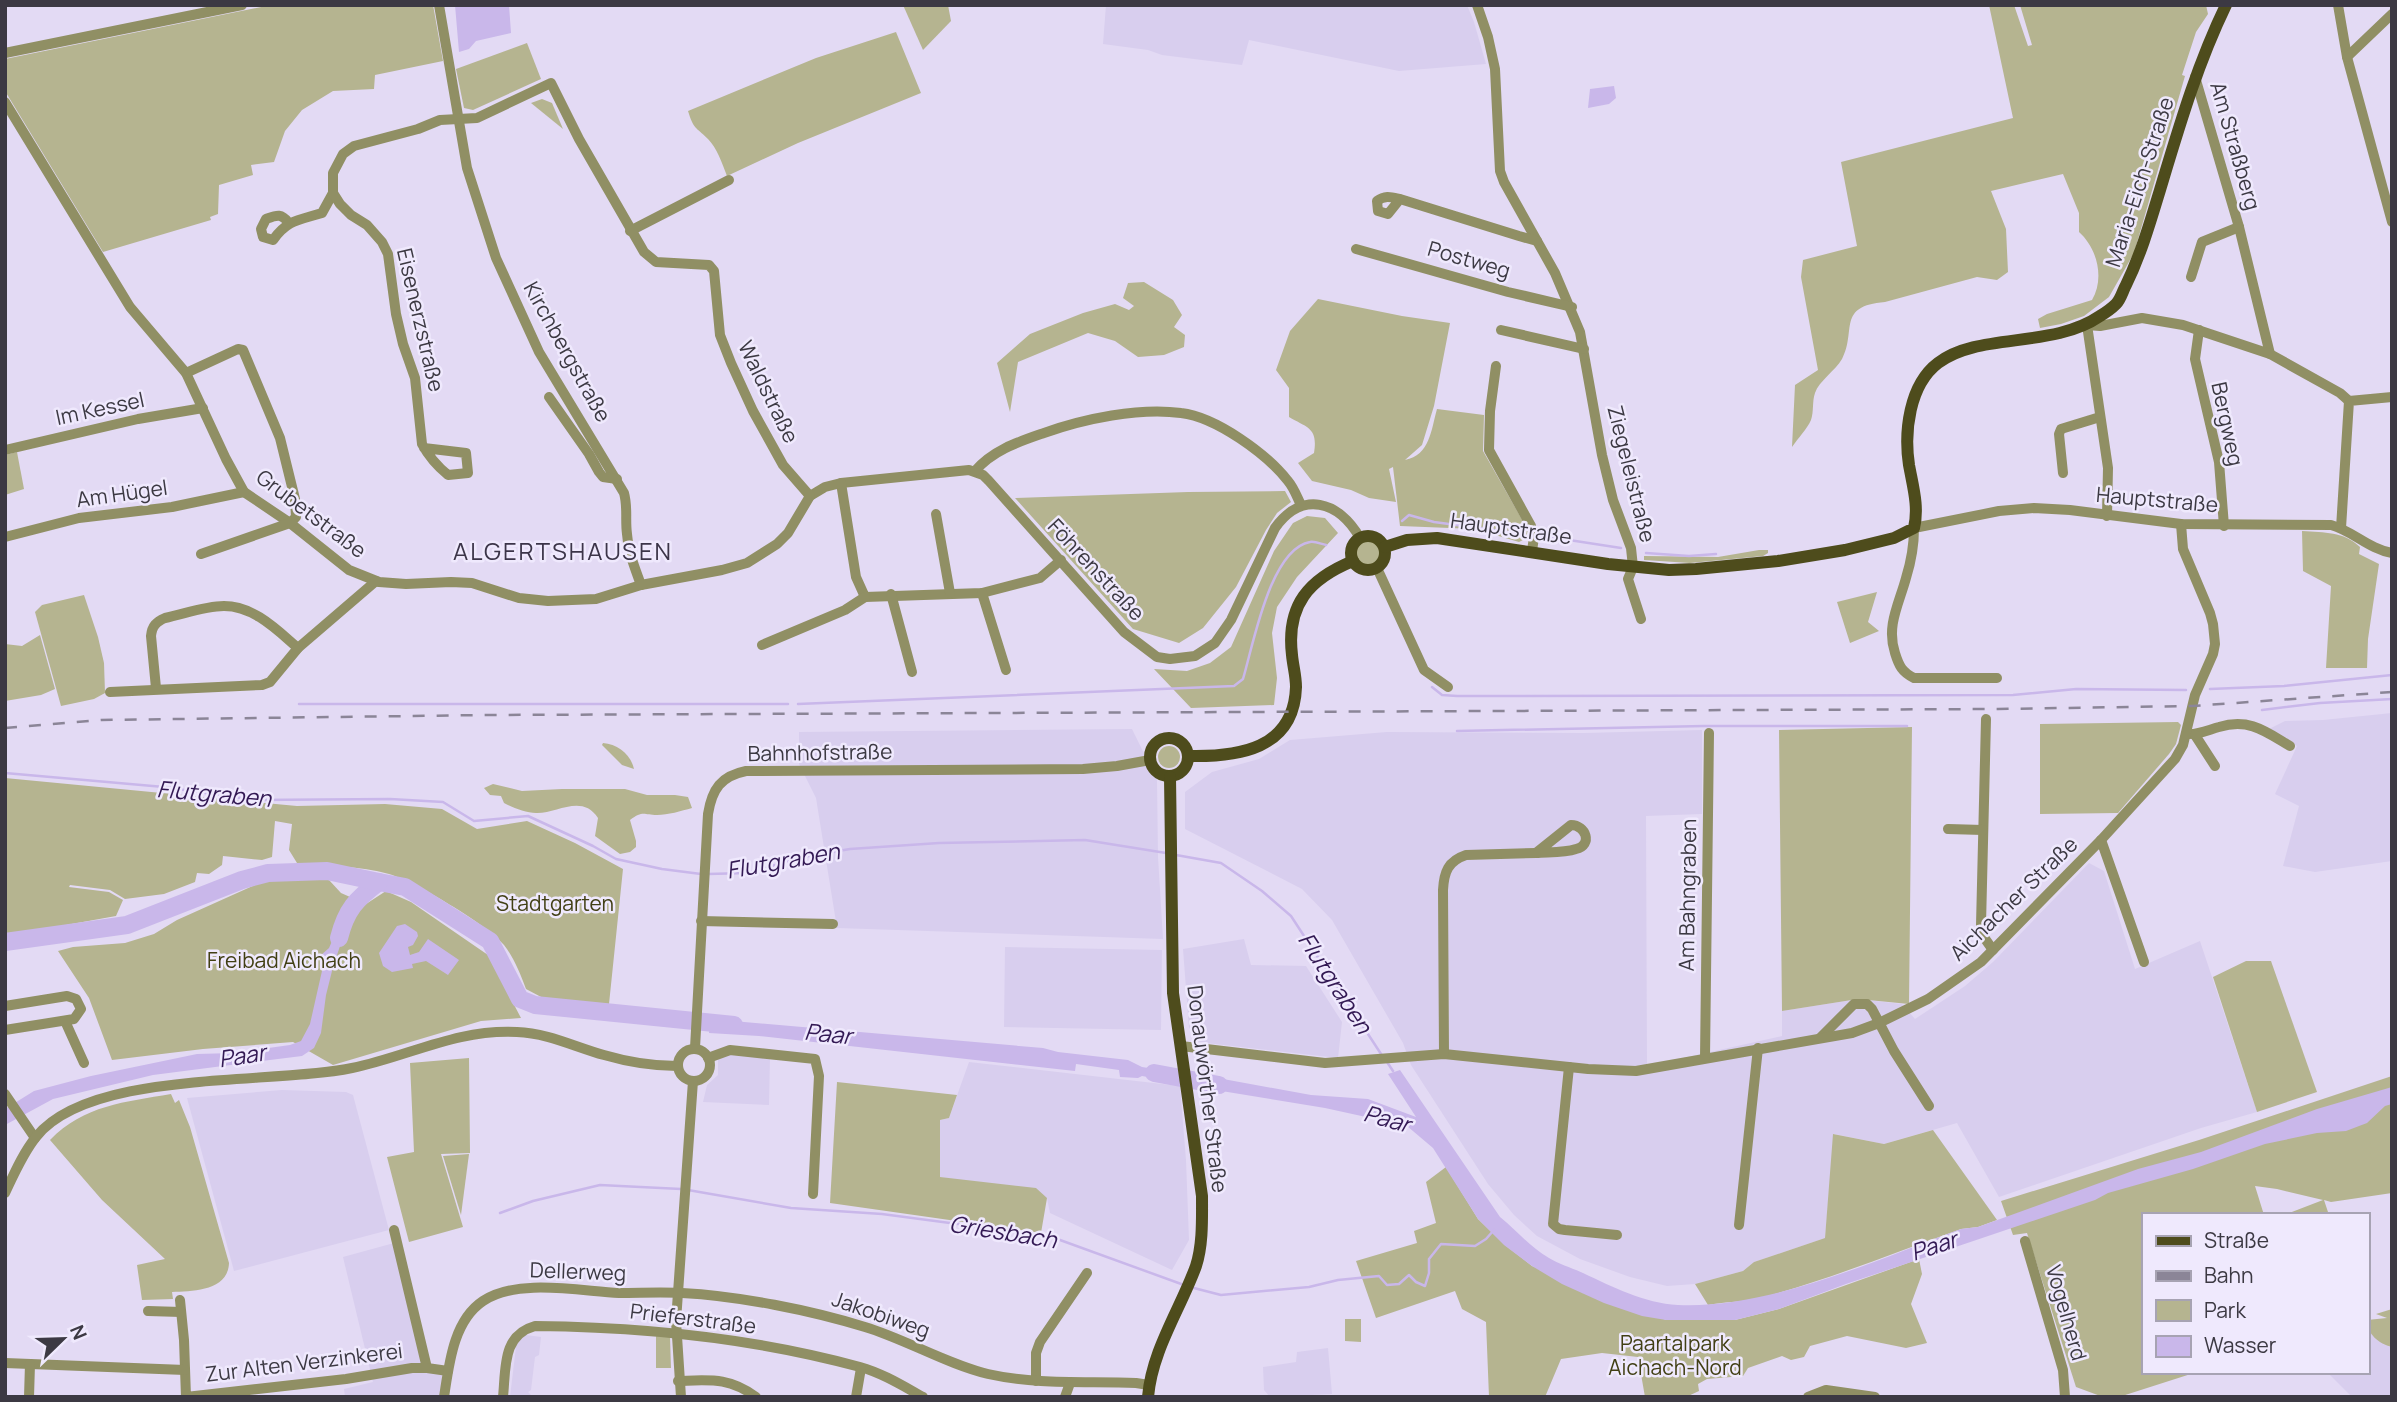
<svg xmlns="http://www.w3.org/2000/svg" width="2397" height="1402" font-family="Manrope,sans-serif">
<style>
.built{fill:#d8ceee}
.green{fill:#b5b490}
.water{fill:#c9b7ea}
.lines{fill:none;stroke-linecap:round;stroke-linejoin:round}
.stream{stroke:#c9b7ea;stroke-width:2.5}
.river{stroke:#c9b7ea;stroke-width:18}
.minor{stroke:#908f64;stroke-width:10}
.major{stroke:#4e4c1c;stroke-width:12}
.rail{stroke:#8b8597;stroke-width:2.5;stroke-dasharray:12 12;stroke-linecap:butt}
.labels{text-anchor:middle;stroke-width:5;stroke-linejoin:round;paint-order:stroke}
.street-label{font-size:21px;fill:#3c3943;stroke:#efe9fd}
.park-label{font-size:21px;fill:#413f14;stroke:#efe9fd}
.water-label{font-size:23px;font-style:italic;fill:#331954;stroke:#efe9fd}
.quarter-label{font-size:24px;letter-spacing:2px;fill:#3c3549;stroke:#efe9fd}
</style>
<rect width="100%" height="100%" fill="#e3daf4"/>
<g class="built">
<polygon points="1106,5 1467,5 1474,22 1486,64 1399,71 1249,40 1242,65 1162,55 1148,50 1103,44"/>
<polygon points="2392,713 2392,861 2315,872 2283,866 2299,806 2275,794 2297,746 2269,729 2285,721 2323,720"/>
<polygon points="1132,729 1157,780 1158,857 1163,939 837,928 816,798 799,764 799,732"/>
<polygon points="1702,730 1702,814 1646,816 1647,1066 1782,1036 1782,1011 1858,999 1902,1004 1915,1019 1965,986 1993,962 2089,863 2104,871 2135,969 2200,941 2257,1112 2201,1128 1999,1197 1957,1123 1884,1144 1834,1134 1825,1238 1754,1262 1743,1271 1695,1284 1667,1286 1630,1277 1580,1259 1537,1236 1514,1215 1488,1184 1411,1065 1403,1043 1332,920 1302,889 1185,829 1185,792 1212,772 1259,759 1290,740 1387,732 1584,733"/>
<polygon points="1244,939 1251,965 1306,966 1342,1022 1338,1058 1197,1042 1189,1028 1183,949"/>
<polygon points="1005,947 1162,950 1161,1030 1004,1027"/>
<polygon points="731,1053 770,1057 769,1105 703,1102 707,1085 718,1075 718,1059"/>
<polygon points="969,1062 1180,1086 1186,1160 1189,1240 1172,1270 1050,1213 1047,1198 940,1177 940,1120 949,1118"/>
<polygon points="282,1090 346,1092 353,1095 389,1230 234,1271 187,1098"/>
<polygon points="394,1243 421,1355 443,1376 440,1397 345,1397 344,1389 373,1382 343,1257"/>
<polygon points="2367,1330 2392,1337 2392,1397 2352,1397 2327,1372 2367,1372"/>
<polygon points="526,1335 541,1337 539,1355 535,1357 531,1390 528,1392 533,1397 510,1397 516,1347 520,1338"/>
<polygon points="1328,1348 1332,1394 1270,1397 1264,1390 1263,1367 1296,1362 1297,1352"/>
</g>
<g class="green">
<polygon points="271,5 433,5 443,61 375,75 374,89 333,91 302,110 285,131 274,162 251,165 253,175 219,185 218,214 210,217 211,220 103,252 5,91 5,59"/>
<polygon points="903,5 948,5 951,21 923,50"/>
<path d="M1989,5h25l14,41 4,-1 -12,-40h186l2,9 -12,18 -14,43 3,1 -51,177 -25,44 -25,19 -23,8 -21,4 -2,-9 9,-5 45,-14c13,-22 5,-52 -13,-68v-19l-16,-39 -72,17 15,38 2,43 -11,8 -20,-3 -92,25c-49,4 -28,29 -43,57 -7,12 -23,22 -27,34 -3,8 -1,19 -4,27 -4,9 -13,18 -19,27l3,-62 23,-15 -17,-93 2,-17 54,-14 -16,-84 172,-44z"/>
<path d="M896,32l25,61 -123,50 -71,33c-5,-13 -10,-28 -19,-37 -13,-13 -14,-9 -20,-28l128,-53z"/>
<polygon points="527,43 541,79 473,110 464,108 456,69"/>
<polygon points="542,99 552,103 563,129 531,103"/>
<polygon points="1144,282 1173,300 1182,315 1174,327 1185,335 1184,347 1164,355 1138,357 1115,341 1088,333 1018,362 1010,412 997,363 1030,334 1083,313 1115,304 1129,310 1134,306 1123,298 1128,283"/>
<path d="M1318,299l84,17 48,7 -16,83 -12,39 -17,15c25,-5 26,-30 32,-51l47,6 -1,36 45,79 -1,8 -8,4 -44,-13 -75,-3 -7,-59 -4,2 7,33 -27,-4 -18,-8 -39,-9 -14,-18 16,-10c4,-25 -6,-25 -25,-36v-29l-13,-18 14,-39z"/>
<polygon points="17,452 24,489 5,495 5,455"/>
<polygon points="1285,491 1291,502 1277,513 1266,530 1236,587 1203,628 1179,643 1133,629 1015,498 1188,492"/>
<polygon points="1307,516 1325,518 1338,533 1297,577 1277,607 1272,633 1277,678 1274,705 1191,708 1154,669 1187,671 1210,663 1231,647 1274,551 1293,523"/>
<path d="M2302,531c23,2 41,0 58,16l-1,7 20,10 -11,75 -1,29h-41l5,-82 -28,-15z"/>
<circle cx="1368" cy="553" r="13"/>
<polygon points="1759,550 1768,550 1768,553 1763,556 1690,563 1644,560 1644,556 1718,557"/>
<polygon points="1877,592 1868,622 1879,631 1850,643 1837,602"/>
<polygon points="84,595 98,637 104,663 105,693 94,699 61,706 35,612 42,605"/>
<polygon points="40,635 55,689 41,695 5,701 5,644 22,646"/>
<polygon points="2178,722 2181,725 2176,744 2169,754 2118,813 2040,814 2040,724"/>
<polygon points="1912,727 1909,1004 1858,999 1782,1011 1779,730"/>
<path d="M603,743c15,1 28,12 31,26l-12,-4 -20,-20z"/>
<circle cx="1169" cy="757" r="11"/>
<path d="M5,778l292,28 88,-2 57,5 35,20 50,-8 48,22 48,26 -14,135 -66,-6 -17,-9c-6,-16 -12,-31 -22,-44 -16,-20 -90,-64 -115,-71 -29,-8 -62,-8 -92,-11l-8,-13 3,-26 -17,-3 -3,36 -10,3 -39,-4 -1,9 -13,9 -12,-1 -2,9 -31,12 -39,5 -15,-9 -40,-5 -1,2 40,5 14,8 -7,16 -111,20z"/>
<path d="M493,784l29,7 40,-2h63l22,6h28l13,2 4,11c-11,3 -24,7 -35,7 -13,0 -14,-5 -27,5l6,21v6l-6,5 -10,2 -25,-18 3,-18c-16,-25 -42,-4 -62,-5 -10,0 -23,-5 -32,-10l-3,-7 -11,-1 -6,-7z"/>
<polygon points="268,879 329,880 341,893 366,904 386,891 411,902 488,955 521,1018 481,1021 333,1065 293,1042 203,1049 112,1060 89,998 58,951 73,947 125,943 154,934 177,920"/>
<polygon points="2246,961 2271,961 2317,1092 2257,1112 2213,977"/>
<polygon points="469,1058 470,1153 441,1154 463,1227 409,1242 387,1157 414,1152 410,1063"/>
<polygon points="2392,1076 2392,1193 2331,1202 2324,1200 2329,1215 2284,1215 2323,1200 2277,1189 2255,1186 2264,1215 2143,1215 2143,1372 2197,1372 2119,1397 2103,1397 2076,1387 2027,1233 2013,1235 2001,1201 2199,1140"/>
<polygon points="837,1082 957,1095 949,1118 940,1120 940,1177 1036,1188 1047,1198 1041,1233 830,1203"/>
<path d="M171,1094l4,9 4,-3 11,27 39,136c-1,28 -36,28 -57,29l1,7 -31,1 -5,-35 28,-6 -63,-59 -52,-60c34,-35 75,-38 121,-46z"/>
<path d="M1933,1130l64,90 -19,7 -17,2c-68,24 -135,52 -205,70 -16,3 -33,3 -48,6l-13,-21 48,-13 11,-9 71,-24 8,-104 51,10z"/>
<polygon points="469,1154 461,1215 443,1156"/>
<polygon points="1446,1167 1478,1219 1505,1245 1532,1266 1666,1320 1735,1320 1779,1309 1919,1259 1922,1274 1911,1304 1927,1343 1906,1348 1847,1336 1810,1346 1804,1357 1791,1360 1782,1356 1748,1368 1743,1376 1707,1379 1698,1384 1699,1391 1686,1397 1645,1397 1638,1357 1602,1353 1561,1359 1545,1397 1489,1397 1486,1322 1462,1309 1455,1291 1376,1318 1356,1261 1417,1243 1414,1231 1436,1223 1426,1182"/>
<path d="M2392,1309v38c-13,-3 -25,-13 -25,-27l20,-2 -11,-4z"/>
<polygon points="1345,1319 1361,1319 1361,1342 1345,1341"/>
<polygon points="656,1336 670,1337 671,1368 656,1368"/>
</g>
<g class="water">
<polygon points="455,5 509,5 511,33 476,41 469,49 459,52"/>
<polygon points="1614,86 1616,98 1609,104 1588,108 1590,89"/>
<polygon points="344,914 350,916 333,967 326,995 321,1033 314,1048 302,1056 153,1075 53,1099 5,1125 5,1109 34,1091 91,1076 197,1054 233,1053 290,1045 301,1041 310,1024 324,962 320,956 329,948"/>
<polygon points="405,924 417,932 418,936 413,945 408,947 410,955 419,952 428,939 459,960 448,975 426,961 412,964 413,968 392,972 383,966 379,953 397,926"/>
<polygon points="710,1019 1043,1048 1058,1052 1128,1060 1142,1067 1174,1072 1176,1082 1142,1076 1138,1078 1120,1077 1119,1070 1076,1064 1075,1071 759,1036 709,1033"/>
<path d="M1400,1070l100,147c16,13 30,30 49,41 10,6 23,10 34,15 30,14 61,30 95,32 91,4 198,-45 283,-76l17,-2 160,-58 63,-17 116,-43 75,-22v17l-7,2 -18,17 -21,8 -29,2 -52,11 -72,25 -85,24 -13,7 -249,84 -67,25 -44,11h-69l-24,-4 -38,-13 -42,-19 -30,-18 -28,-21 -26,-26 -45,-71 -26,-22 -82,-18 -128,-21 -1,-13 115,21 57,4 48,18 -28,-43z"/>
</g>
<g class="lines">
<g class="stream">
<polyline points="1402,521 1409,515 1434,522 1524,534"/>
<polyline points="1543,536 1621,548"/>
<polyline points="1646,553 1689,556 1716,554"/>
<polyline points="1432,687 1442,695 1457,696 2013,695 2076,689 2186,690"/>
<polyline points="2210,689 2284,686 2392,675"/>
<polyline points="299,704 788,704"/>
<path d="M798,704l436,-18 9,-7c10,-33 27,-130 67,-137 5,-1 11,2 16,3"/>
<polyline points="2262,710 2320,703 2392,699"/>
<polyline points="1457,731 1704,726 1907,726"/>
<polyline points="5,773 164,787 254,800 390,799 443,802 474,821 528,816 593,846 616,859 662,869 701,874"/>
<polyline points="1176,855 1221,863 1262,891 1291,916 1383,1057"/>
<polyline points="708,874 747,873 803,857 850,849 939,843 1085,840 1166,853"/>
<polyline points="1387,1062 1393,1071"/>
<polyline points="688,1190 791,1208 882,1214 1049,1236 1184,1285"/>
<polyline points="500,1213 533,1201 600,1185 681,1189"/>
<polyline points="1190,1287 1221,1295 1309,1287 1338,1280 1379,1276 1387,1285 1399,1284 1409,1275 1416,1282 1425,1286 1429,1273 1429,1259 1441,1244 1475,1246 1486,1239 1494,1230"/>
</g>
<g class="river">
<path d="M339,938c7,-28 17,-39 40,-56l26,5 85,54 30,58 15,6 199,20"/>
<polyline points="5,942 127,925 242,880 268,873 327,871 379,882"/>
<polyline points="1154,1073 1219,1085"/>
</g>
<g class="minor">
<path d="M439,5l28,163 29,90 43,94 85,141c4,14 1,27 3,41 1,18 8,34 14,51"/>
<polyline points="1477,5 1488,37 1495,69 1500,171 1504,182 1555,273 1580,332 1602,455 1613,500 1631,548 1633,567 1628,579 1641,619"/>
<polyline points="2338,5 2347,57 2392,222"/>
<polyline points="5,53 242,5"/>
<polyline points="2347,57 2392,14"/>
<polyline points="2195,77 2239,227 2270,354"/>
<path d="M5,102l125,205 56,66 40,86 18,33 46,31 59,47 30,12 27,2 45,-2 21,1 47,15 29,3 48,-2 45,-14 81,-15 25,-7 30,-19 11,-11 22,-37 15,-9 16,-4 128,-13 14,5 6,6 135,151 33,25 13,2 25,-3 20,-13 16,-23 44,-92c27,-38 64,-27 85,10"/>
<path d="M1400,199l-12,15 -10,-3 -1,-10c8,-6 14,-4 23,-2l119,37 18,5"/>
<path d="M289,223c-8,-10 -12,-8 -23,-4l-5,10 2,8 10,3c15,-21 27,-20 49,-27l11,-20"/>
<polyline points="630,231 729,180"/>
<polyline points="1356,249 1508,292 1572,307"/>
<polyline points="2191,277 2202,242 2239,227"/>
<polyline points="1501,330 1584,349"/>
<polyline points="2199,330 2195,359 2219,462 2224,526"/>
<polyline points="1496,366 1490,411 1489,450 1531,526 1534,537 1532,551"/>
<polyline points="186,373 238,349 243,350 280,438 295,499 296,517 290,523 201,554"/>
<polyline points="549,397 589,454 599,472 603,477 617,479"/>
<path d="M424,448l42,5 2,20 -20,2c-11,-9 -19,-18 -26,-31l-7,-66 -12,-34 -7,-30 -8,-60 -6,-12 -15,-17 -16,-10 -11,-11 -7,-11v-20l10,-19 11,-8 64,-17 22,-9 37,-2 74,-35 28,56 65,113 12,10 53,3 5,6 6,64 11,28 22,48 30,54 27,31"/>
<polyline points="5,450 138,419 203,408"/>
<path d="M975,471c18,-21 43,-29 69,-38 39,-14 96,-26 137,-20 35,4 86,41 107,68 6,7 9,16 13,24"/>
<polyline points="2063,473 2059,434 2061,429 2100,417"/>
<polyline points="841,483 856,577 865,597 982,593 1040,578 1061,560"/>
<polyline points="936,514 950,593"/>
<polyline points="2107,516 2108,468 2087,325 2100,326 2142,318 2183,325 2270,354 2340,393 2349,401"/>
<polyline points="2341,528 2349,401 2392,397"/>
<polyline points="5,537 79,518 172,507 244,492"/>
<polyline points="1377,568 1424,670 1448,687"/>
<polyline points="982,593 1006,670"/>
<polyline points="891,594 912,672"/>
<polyline points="762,645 845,610 865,597"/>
<path d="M1997,678h-83c-12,-6 -15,-12 -19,-25 -9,-27 4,-49 11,-75 5,-16 8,-33 8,-50l85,-17 35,-3 36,2 111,14 150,1c22,6 38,24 61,28"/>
<path d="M156,688l-5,-52c1,-10 5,-14 14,-18 19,-4 40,-12 59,-12 30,0 53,24 74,42"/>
<polyline points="110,692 262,685 270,682 298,648 376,581"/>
<polyline points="1986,719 1981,925 1983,936 1993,950"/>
<path d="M2187,734c11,1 21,-4 32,-7 30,-9 46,4 71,19"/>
<polyline points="2195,735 2215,766"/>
<path d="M1571,825c15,0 22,20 5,24 -12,4 -27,3 -40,4z"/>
<polyline points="1948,829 1983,830"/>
<polyline points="2101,840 2144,962"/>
<polyline points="701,921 833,924"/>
<polyline points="5,1006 67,996 76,999 81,1009 74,1019 5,1030"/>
<polyline points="65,1021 84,1063"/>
<polyline points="1820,1038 1854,1004 1867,1004 1872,1009 1894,1051 1929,1106"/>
<polyline points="1181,1046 1325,1063 1444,1054 1588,1069 1636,1071 1852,1033 1879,1023 1928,999 1981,962 2101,840 2175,759 2183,745 2195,695 2213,654 2215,644 2213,624 2210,613 2183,549 2181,524"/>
<path d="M695,1048l13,-234c4,-25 13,-38 38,-43l337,-2 34,-3 33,-6"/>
<circle cx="694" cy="1065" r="16"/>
<path d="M1444,1054l-1,-164c1,-18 5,-29 23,-35l70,-2"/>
<polyline points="708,1058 730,1050 815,1059 819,1076 813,1194"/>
<polyline points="1705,1058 1709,733"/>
<polyline points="1569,1067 1553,1224 1559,1229 1565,1230 1617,1235"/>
<polyline points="5,1094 35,1138"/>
<path d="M5,1193c9,-19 18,-40 31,-56 54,-68 236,-52 316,-69 58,-12 103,-39 165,-36 31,1 58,15 87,23 24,7 48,11 73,11"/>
<polyline points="1739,1225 1758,1048"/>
<polyline points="394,1230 427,1368 448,1371"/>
<polyline points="2025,1241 2063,1370 2065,1397"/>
<polyline points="180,1300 184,1340 186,1397 346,1379 412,1368 427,1368"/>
<polyline points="148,1311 181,1312"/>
<polyline points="5,1363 185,1370"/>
<path d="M678,1381c32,-1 51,-4 78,16"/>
<polyline points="1036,1381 1036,1353 1040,1342 1087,1273"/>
<polyline points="29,1397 30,1364"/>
<path d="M444,1397c5,-32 9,-76 39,-96 35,-23 96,-10 136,-8 21,0 42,-1 63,0 57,3 128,17 183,34 40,12 84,38 123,47 49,11 99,7 148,9l13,2"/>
<path d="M503,1397c3,-29 -1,-62 32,-71 109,1 219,12 325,41 22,6 43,19 63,30"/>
<polyline points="681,1397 676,1321 693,1081"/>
<polyline points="856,1397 861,1368"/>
<polyline points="1065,1397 1070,1383"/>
<polyline points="1808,1397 1826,1390 1875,1397"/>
</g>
<g class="major">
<circle cx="1368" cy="553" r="17"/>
<path d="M1385,547l22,-7 30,-2 171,26 61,6 27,-1 82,-8 67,-11 49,-12 20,-10c5,-21 -1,-41 -5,-63 -5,-33 0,-80 29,-102 40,-31 114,-14 162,-47 5,-3 12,-8 16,-12 5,-5 7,-14 10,-19 15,-31 24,-62 34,-95 19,-63 37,-125 66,-185"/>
<circle cx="1169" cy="757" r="19"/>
<path d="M1189,756c48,1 105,-6 107,-69 0,-11 -3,-21 -4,-32 -6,-50 17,-76 61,-94"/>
<path d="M1148,1397c4,-47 32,-87 48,-131 7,-22 6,-47 6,-70l-29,-203 -3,-216"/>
</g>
<polyline class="rail" points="5,728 101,720 488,715 1998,709 2192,706 2392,692"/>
</g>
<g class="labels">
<g class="street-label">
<text transform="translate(2235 146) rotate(74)" y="7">Am Straßberg</text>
<text transform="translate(2140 182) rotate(-72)" y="7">Maria-Eich-Straße</text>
<text transform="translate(1469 260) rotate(16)" y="7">Postweg</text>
<text transform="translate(420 320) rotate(77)" y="7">Eisenerzstraße</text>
<text transform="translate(567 352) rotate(61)" y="7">Kirchbergstraße</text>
<text transform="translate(768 392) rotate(64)" y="7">Waldstraße</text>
<text transform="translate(100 409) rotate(-12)" y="7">Im Kessel</text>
<text transform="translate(2227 424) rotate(78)" y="7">Bergweg</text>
<text transform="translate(1631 474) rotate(76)" y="7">Ziegeleistraße</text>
<text transform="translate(122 494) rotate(-8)" y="7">Am Hügel</text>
<text transform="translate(2157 500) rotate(5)" y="7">Hauptstraße</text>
<text transform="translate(311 514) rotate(37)" y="7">Grubetstraße</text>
<text transform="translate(1511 529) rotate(8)" y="7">Hauptstraße</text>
<text transform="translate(1096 570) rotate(47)" y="7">Föhrenstraße</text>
<text transform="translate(820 753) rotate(-1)" y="7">Bahnhofstraße</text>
<text transform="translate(1688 895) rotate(-89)" y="7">Am Bahngraben</text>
<text transform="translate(2014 899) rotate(-44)" y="7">Aichacher Straße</text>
<text transform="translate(1207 1089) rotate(83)" y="7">Donauwörther Straße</text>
<text transform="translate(578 1272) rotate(2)" y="7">Dellerweg</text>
<text transform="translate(2066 1313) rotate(74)" y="7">Vogelherd</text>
<text transform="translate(881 1315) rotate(19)" y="7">Jakobiweg</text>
<text transform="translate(693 1319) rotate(7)" y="7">Prieferstraße</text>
<text transform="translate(304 1363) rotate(-7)" y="7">Zur Alten Verzinkerei</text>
</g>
<g class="park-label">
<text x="555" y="911">Stadtgarten</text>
<text x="284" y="968">Freibad Aichach</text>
<text x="1675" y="1351">Paartalpark<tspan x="1675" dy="24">Aichach-Nord</tspan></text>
</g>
<g class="water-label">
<text transform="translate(214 794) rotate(5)" y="8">Flutgraben</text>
<text transform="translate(783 861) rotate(-10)" y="8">Flutgraben</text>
<text transform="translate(1335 983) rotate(57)" y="8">Flutgraben</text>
<text transform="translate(828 1034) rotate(6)" y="8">Paar</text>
<text transform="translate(242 1056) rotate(-9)" y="8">Paar</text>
<text transform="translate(1387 1119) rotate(15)" y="8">Paar</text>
<text transform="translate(1003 1232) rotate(9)" y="8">Griesbach</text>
<text transform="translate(1934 1246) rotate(-18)" y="8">Paar</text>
</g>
<g class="quarter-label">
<text x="563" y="560">ALGERTSHAUSEN</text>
</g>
</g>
<rect width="2397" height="1402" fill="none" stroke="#3c3943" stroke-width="14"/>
<rect x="2142" y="1213" width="228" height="161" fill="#efe9fd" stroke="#a7a3b3" stroke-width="2"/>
<rect x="2156" y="1236" width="35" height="10" fill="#4e4c1c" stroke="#a7a3b3" stroke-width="2"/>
<text x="2204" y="1248" font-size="21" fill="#3c3943">Straße</text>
<rect x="2156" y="1271" width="35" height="10" fill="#8b8597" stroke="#a7a3b3" stroke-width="2"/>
<text x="2204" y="1283" font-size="21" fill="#3c3943">Bahn</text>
<rect x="2156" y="1300" width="35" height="21" fill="#b5b490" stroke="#a7a3b3" stroke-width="2"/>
<text x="2204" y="1318" font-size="21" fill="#3c3943">Park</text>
<rect x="2156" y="1336" width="35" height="21" fill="#c9b7ea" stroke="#a7a3b3" stroke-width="2"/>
<text x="2204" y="1353" font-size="21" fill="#3c3943">Wasser</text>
<g transform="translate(63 1339) rotate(67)" stroke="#efe9fd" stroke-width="5" paint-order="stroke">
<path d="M0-5L12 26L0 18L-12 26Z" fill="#3c3943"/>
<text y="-10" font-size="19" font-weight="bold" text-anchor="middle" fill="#3c3943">N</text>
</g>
</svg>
